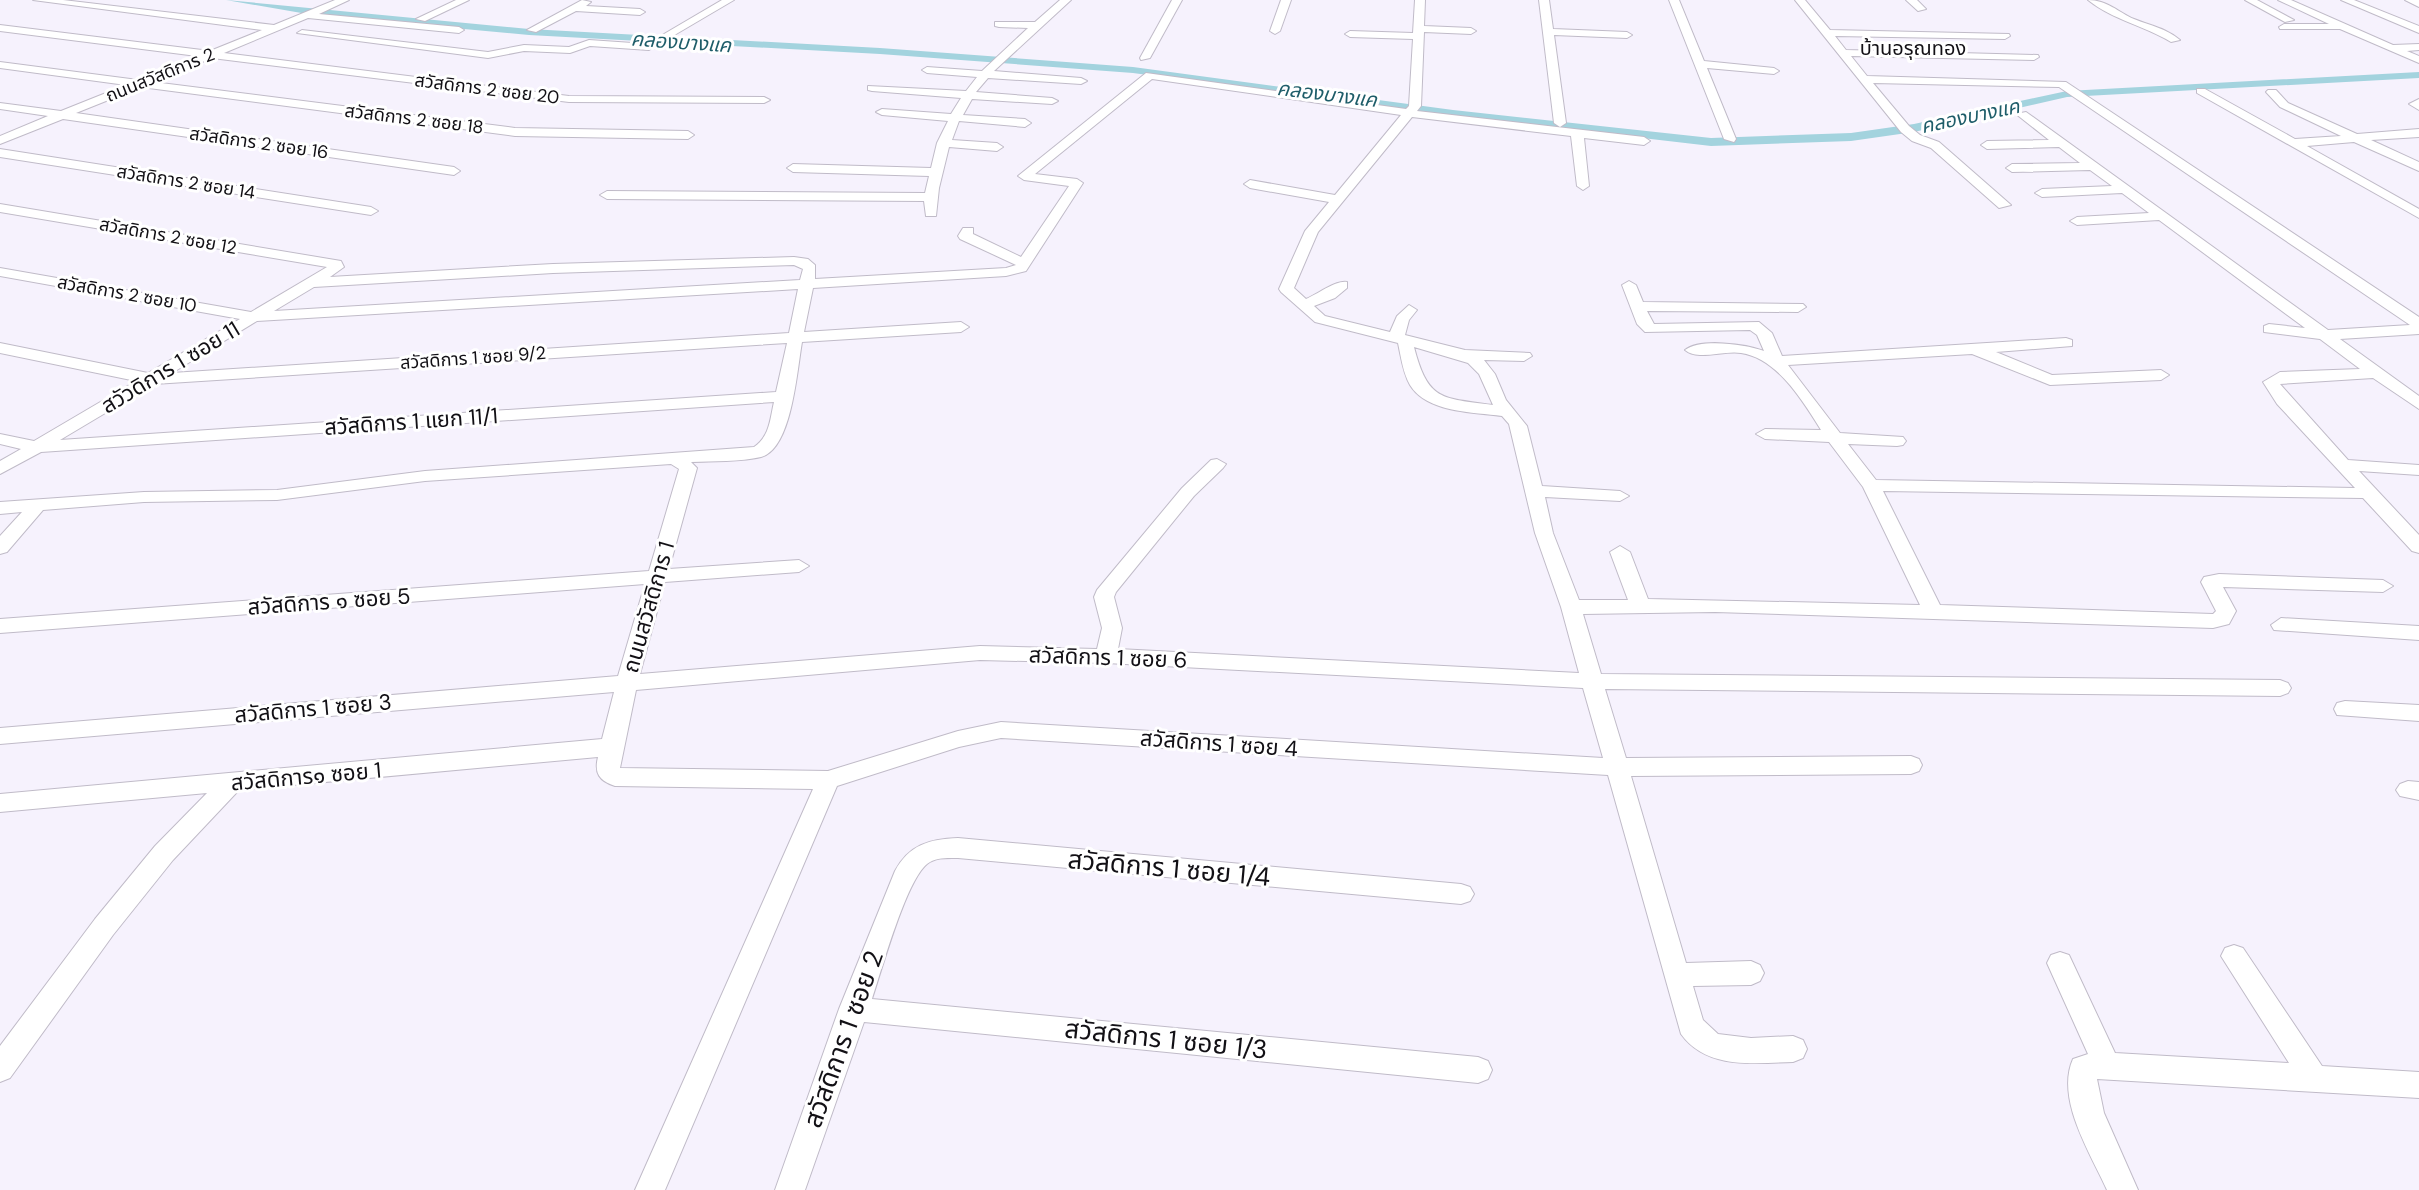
<svg xmlns="http://www.w3.org/2000/svg" width="2419" height="1190" font-family="'DM Sans','Noto Sans Thai',sans-serif">
<style>
.lines{fill:none;stroke-linecap:round;stroke-linejoin:round}
.canal{fill:#a3d3de;fill-rule:evenodd}
.street-casing{stroke:#c0bbc8;stroke-width:2}
.street{fill:#fff;fill-rule:evenodd}
.labels{text-anchor:middle;stroke-width:6;stroke-linejoin:round;paint-order:stroke}
.far-street-label{font-size:18px;fill:#121015;stroke:#fff}
.far-water-label{font-size:20px;font-style:italic;fill:#1e5d69;stroke:#fff}
.far-neighbourhood-label{font-size:20px;fill:#121015;stroke:#fff}
.street-label{font-size:22px;fill:#121015;stroke:#fff}
.near-street-label{font-size:26px;fill:#121015;stroke:#fff}
</style>
<rect width="100%" height="100%" fill="#f6f2fd"/>
<g class="lines">
<polygon class="canal" points="226,0 529,29 880,48 1133,67 1453,110 1711,138 1851,133 1914,124 2067,91 2419,72 2419,78 2067,97 1914,132 1851,141 1711,146 1453,116 1133,73 880,54 529,35 313,15"/>
<g class="street-casing">
<g id="street">
<polygon points="33,0 63,0 274,25 335,0 349,0 319,14 459,27 464,30 459,33 308,18 224,53 569,96 764,97 770,100 764,103 569,102 212,58 153,82 515,128 688,131 694,135 688,139 515,136 141,87 76,113 454,167 460,171 454,175 63,119 0,144 0,136 48,116 0,109 0,103 61,111 126,85 0,68 0,62 138,80 197,56 0,31 0,25 210,51 262,30"/>
<polygon points="456,0 469,0 425,21 416,19"/>
<polygon points="582,0 591,2 586,6 640,9 645,12 640,15 576,11 536,32 527,30"/>
<polygon points="722,0 734,0 649,50 590,46 570,53 524,51 488,58 297,33 302,30 488,52 524,45 569,47 589,40 647,44"/>
<polygon points="1060,0 1071,0 994,71 1081,78 1087,81 1081,84 988,78 976,92 1052,98 1058,101 1052,104 972,99 963,115 1025,119 1031,123 1025,127 959,121 952,140 997,143 1003,147 997,151 949,147 939,188 936,216 926,216 924,201 607,199 600,195 607,191 925,193 929,176 793,172 787,168 793,164 931,168 937,143 948,121 882,115 876,112 882,109 951,114 961,98 872,91 868,90 868,86 966,91 977,77 927,73 922,70 927,67 982,71 1028,28 999,27 995,26 995,22 1035,22"/>
<polygon points="1172,0 1182,0 1150,58 1141,60 1140,58"/>
<polygon points="1281,0 1291,0 1280,31 1275,34 1270,31"/>
<path d="M1415,0h10l-1,26 47,2 5,3 -5,3 -47,-2 -3,74 -4,5 227,26 6,4 -6,4 -60,-7 5,48 -6,4 -6,-4 -6,-50 -159,-19 -94,115 -24,56 12,11c12,-5 30,-19 41,-17v6l-12,10 -21,8 11,10 65,16 7,-16 12,-11 8,5 -8,10 -4,15 60,15 65,3 2,3 -8,5 -40,-1 11,14 11,26 21,26 15,60 78,5 9,5 -9,5 -75,-4 8,36 26,67h49l-18,-48 10,-6 10,6 18,47 272,6 -57,-118 -34,-45 -64,-3 -9,-5 9,-5 56,1c-18,-29 -44,-72 -80,-77 -17,-3 -43,8 -56,-3 15,-12 61,-6 79,1l-7,-16 -7,-5 -105,2 -8,-8 -15,-39 7,-4 7,4 7,17 160,2 3,3 -8,5 -151,-1 7,13 105,-2 13,11 10,23 284,-18 6,2v6l-76,6 56,23 109,-5 8,5 -8,5 -111,5 -78,-31 -184,11 52,68 63,4 3,4 -3,4 -6,1 -49,-2 28,36 479,8 -78,-84 -14,-22 17,-10 80,-3 -40,-30 -56,-7v-6l5,-2 36,4 -146,-108 -82,5 -7,-4 7,-4 72,-4 -27,-20 -80,4 -7,-4 7,-4 70,-3 -22,-16 -78,2 -6,-4 6,-4 68,-1 -21,-16 -72,2 -6,-4 6,-4 62,-1 -33,-26 10,-2 302,218 82,-5 -351,-238 -186,-4 36,43 11,9 19,7 72,63 -12,3 -68,-60 -19,-7 -11,-9 -106,-132h10l25,30 179,4 1,2 -5,3 -170,-3 11,14 192,5 1,2 -5,3 -183,-4 16,20 199,6 353,235v17l-79,5 79,57v13l-46,-31 -93,6 68,76 71,5v10l-60,-4 60,64v18l-7,-2 -49,-53 -480,-7 57,114 273,9 3,-3 -15,-29 3,-5 15,-3 164,6 10,6 -10,6 -160,-5 13,24 -7,13 -16,4 -498,-16 -132,2 18,60 679,6 8,3 3,5 -3,5 -8,3 -675,-7 21,69 285,-2 8,3 3,6 -3,6 -8,3 -280,2 55,187 65,-2 9,4 4,8 -4,8 -9,4 -58,1 10,34 15,14 33,4 42,-2 10,4 4,9 -4,9 -10,4c-39,1 -86,8 -112,-28l-73,-259 -607,-37 -42,9 -122,39 -172,404h-30l178,-401 -198,-3c-16,-5 -21,-13 -17,-29l-359,33 -66,70 -60,75 -103,143 -10,4v-36l95,-127 60,-73 52,-53 -207,19v-18l602,-55 12,-47 -614,52v-16l618,-52 27,-92 -645,49v-14l649,-48 30,-102 -8,-5 -246,17 -148,19 -133,2 -101,8 -36,42 -7,2v-18l22,-24 -22,2v-12l144,-10 133,-2 148,-19 329,-24c16,-11 16,-28 20,-45l-733,50 -41,22v-13l21,-12 -21,-5v-10l34,7 102,-60 -136,-28v-10l148,30 92,-54 -240,-43v-8l251,44 76,-45 -327,-55v-8l341,57 3,6 -14,10 223,-13 241,-7 14,2 7,6v14l191,-11 10,-3 -56,-26 -2,-3 5,-8h10v6l48,23 48,-71 -45,-6 -6,-4 128,-103 260,36 3,-3 4,-67 -63,-2 -5,-3 5,-3 63,2zM1152,79l249,36 -66,80 -85,-15 -6,4 6,4 79,14 -24,29 -26,58 2,3 34,30 83,21c3,14 5,30 12,42 17,28 64,27 92,31l7,8 26,109 26,74 18,66 -461,-24 4,-21 -8,-31 2,-5 78,-96 29,-28 3,-4 -9,-5 -6,1 -29,28 -85,102 -3,7 8,31 -5,21 -117,-3 -340,28 25,-92 134,-10 10,-6 -10,-6 -130,9 28,-101 -6,-6c23,-1 49,0 70,-5 31,-8 36,-87 41,-115l159,-10 8,-5 -8,-5 -157,10 9,-44 193,-12 20,-5 57,-88 -6,-4 -42,-5zM794,265l9,4 -3,11 -526,31 40,-24 239,-14zM798,289l-9,44 -617,40 85,-52zM787,343l-11,49 -716,48 94,-56zM1414,347l54,16 11,11 14,31c-52,-7 -65,-4 -79,-58zM980,660l126,3 477,25 20,70 -602,-36 -43,9 -130,40 -208,-3 16,-78z"/>
<polygon points="1539,0 1549,0 1553,29 1627,32 1632,35 1627,38 1554,35 1566,123 1560,127 1554,123"/>
<polygon points="1669,0 1679,0 1704,61 1774,68 1779,71 1774,74 1707,68 1736,139 1734,142 1724,139"/>
<polygon points="1906,0 1917,0 1926,9 1918,11"/>
<path d="M2088,0c19,0 30,12 46,19 17,7 32,9 46,21l-9,2c-26,-16 -58,-22 -83,-42z"/>
<polygon points="2245,0 2257,0 2294,20 2285,22"/>
<polygon points="2278,0 2291,0 2393,45 2419,44 2419,50 2407,51 2419,56 2419,63 2340,29 2280,29 2279,27 2284,24 2329,24"/>
<polygon points="2341,0 2354,0 2419,26 2419,33"/>
<polygon points="2405,0 2419,0 2419,7"/>
<polygon points="2197,89 2205,89 2295,139 2341,136 2280,107 2266,92 2268,90 2276,90 2288,103 2357,134 2419,129 2419,137 2371,140 2419,162 2419,171 2354,142 2307,146 2419,209 2419,218 2197,93"/>
<polygon points="2419,99 2419,110 2409,104"/>
<polygon points="0,149 371,207 378,211 371,215 0,157"/>
<polygon points="2281,618 2419,626 2419,640 2274,630 2271,625"/>
<polygon points="2345,701 2419,705 2419,721 2337,715 2334,709 2337,703"/>
<polygon points="2408,781 2419,782 2419,800 2400,796 2396,790 2400,784"/>
<path d="M958,838l503,46 9,3 4,7 -4,7 -9,3 -503,-46c-11,0 -22,-1 -31,6 -21,17 -45,105 -55,135l606,58 10,4 4,9 -4,9 -10,4 -614,-61 -59,168h-30l64,-181 56,-138c14,-26 34,-32 63,-33z"/>
<path d="M2234,945l9,3 79,118 97,6v26l-322,-19 7,34 34,77h-31c-16,-36 -52,-91 -34,-131l15,-5 -41,-91 4,-8 9,-3 9,3 46,98 174,10 -68,-107 4,-8z"/>
</g>
</g>
<use href="#street" class="street"/>
</g>
<g class="labels">
<g class="far-street-label">
<text transform="translate(160 75) rotate(-22)" y="6">ถนนสวัสดิการ 2</text>
<text transform="translate(487 89) rotate(7)" y="6">สวัสดิการ 2 ซอย 20</text>
<text transform="translate(414 119) rotate(7)" y="6">สวัสดิการ 2 ซอย 18</text>
<text transform="translate(259 143) rotate(8)" y="6">สวัสดิการ 2 ซอย 16</text>
<text transform="translate(186 182) rotate(9)" y="6">สวัสดิการ 2 ซอย 14</text>
<text transform="translate(168 236) rotate(10)" y="6">สวัสดิการ 2 ซอย 12</text>
<text transform="translate(127 294) rotate(10)" y="6">สวัสดิการ 2 ซอย 10</text>
<text transform="translate(473 358) rotate(-4)" y="6">สวัสดิการ 1 ซอย 9/2</text>
</g>
<g class="far-water-label">
<text transform="translate(681 42) rotate(4)" y="7">คลองบางแค</text>
<text transform="translate(1327 94) rotate(7)" y="7">คลองบางแค</text>
<text transform="translate(1970 116) rotate(-12)" y="7">คลองบางแค</text>
</g>
<g class="far-neighbourhood-label">
<text x="1913" y="55">บ้านอรุณทอง</text>
</g>
<g class="street-label">
<text transform="translate(170 367) rotate(-31)" y="8">สวัวดิการ 1 ซอย 11</text>
<text transform="translate(411 421) rotate(-4)" y="8">สวัสดิการ 1 แยก 11/1</text>
<text transform="translate(329 601) rotate(-4)" y="8">สวัสดิการ ๑ ซอย 5</text>
<text transform="translate(648 607) rotate(-74)" y="8">ถนนสวัสดิการ 1</text>
<text transform="translate(1108 657) rotate(2)" y="8">สวัสดิการ 1 ซอย 6</text>
<text transform="translate(313 708) rotate(-5)" y="8">สวัสดิการ 1 ซอย 3</text>
<text transform="translate(1219 743) rotate(4)" y="8">สวัสดิการ 1 ซอย 4</text>
<text transform="translate(306 776) rotate(-5)" y="8">สวัสดิการ๑ ซอย 1</text>
</g>
<g class="near-street-label">
<text transform="translate(1169 868) rotate(5)" y="9">สวัสดิการ 1 ซอย 1/4</text>
<text transform="translate(843 1039) rotate(-70)" y="9">สวัสดิการ 1 ซอย 2</text>
<text transform="translate(1166 1039) rotate(6)" y="9">สวัสดิการ 1 ซอย 1/3</text>
</g>
</g>
</svg>
